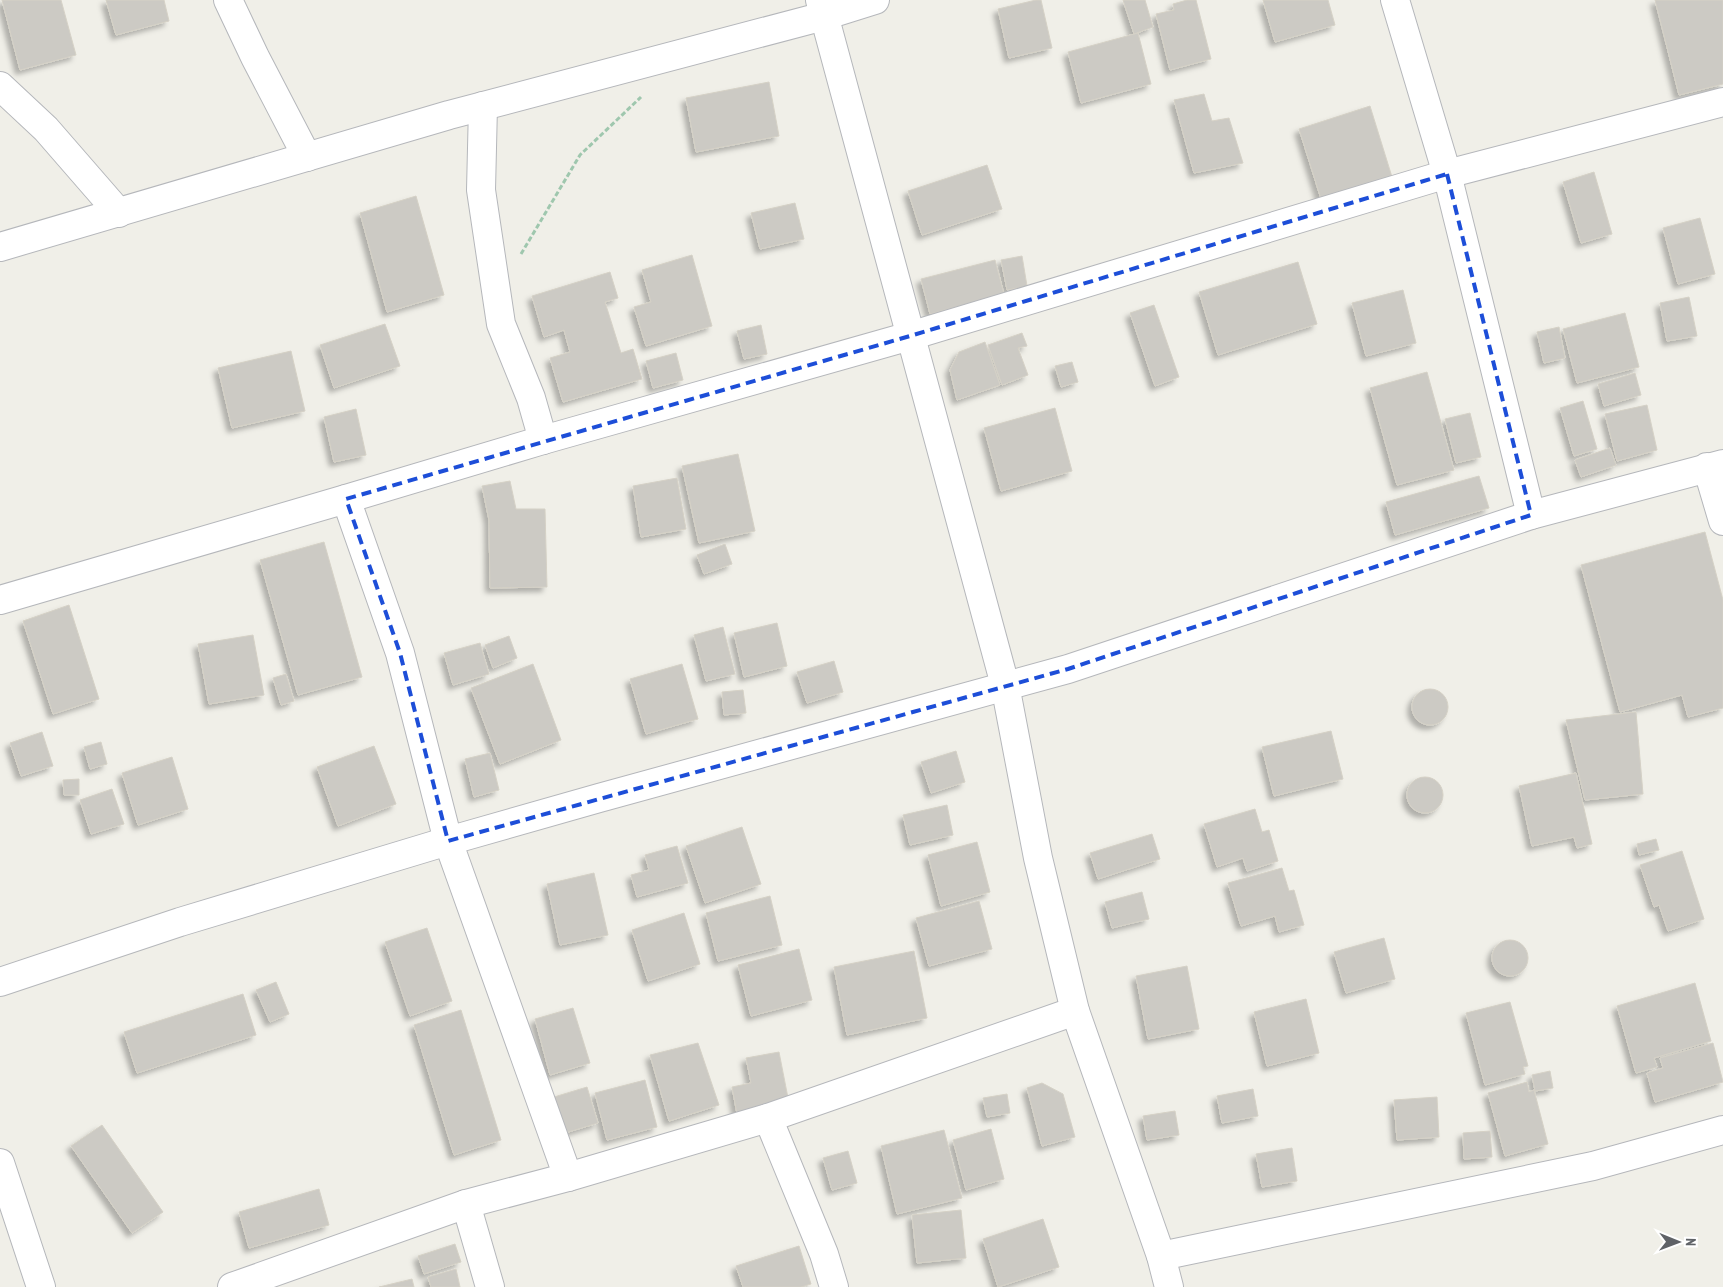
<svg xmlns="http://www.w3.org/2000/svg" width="1723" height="1287" font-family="'PT Sans Narrow',sans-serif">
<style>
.building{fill:#cccac4;stroke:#d5d1c6;filter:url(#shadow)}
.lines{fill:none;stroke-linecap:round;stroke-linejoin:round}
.minor-casing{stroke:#b5b7bb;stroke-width:30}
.path{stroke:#9fc7ae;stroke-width:3;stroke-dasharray:5 2.5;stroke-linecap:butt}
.minor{stroke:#fff;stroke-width:28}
.marked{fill:none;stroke:#1d4ed8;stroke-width:4;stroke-dasharray:10 6;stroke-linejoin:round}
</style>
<defs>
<filter id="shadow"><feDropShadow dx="-4.5" dy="4.5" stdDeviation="2.5" flood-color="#0004"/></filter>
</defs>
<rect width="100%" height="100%" fill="#f0efe8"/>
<g class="building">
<polygon points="2,0 61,0 76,55 20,70"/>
<polygon points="106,0 164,0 169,21 116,35"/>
<polygon points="1036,0 1041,0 1052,48 1009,58 998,9"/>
<polygon points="1123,0 1145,0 1153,27 1134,34"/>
<polygon points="1187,0 1196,0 1211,59 1170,70 1156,14 1174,10 1173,4"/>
<polygon points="1263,0 1328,0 1335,25 1275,42"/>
<polygon points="1655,0 1723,0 1723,84 1679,95"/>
<polygon points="1138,33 1151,84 1081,103 1068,52"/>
<polygon points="769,82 779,136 696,152 686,98"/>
<polygon points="1204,94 1212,121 1229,118 1243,163 1194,173 1174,100"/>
<polygon points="1370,106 1392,177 1321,199 1299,129"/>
<polygon points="987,165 1002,209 922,235 908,191"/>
<polygon points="1594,172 1612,234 1581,243 1563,182"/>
<polygon points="416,196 444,295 387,312 360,213"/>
<polygon points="795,203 804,239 760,249 751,213"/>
<polygon points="1700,218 1715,274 1678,284 1663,228"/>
<polygon points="692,255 712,326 646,346 634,307 651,302 642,270"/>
<polygon points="1022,256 1027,286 1007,290 1001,260"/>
<polygon points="995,260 1004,294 930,314 921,279"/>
<polygon points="1298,262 1317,324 1218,355 1199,292"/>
<polygon points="610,272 618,298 605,302 621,353 633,349 642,379 563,402 550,358 570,352 564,330 544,337 532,296"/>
<polygon points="1403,290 1416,343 1366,356 1352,303"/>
<polygon points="1689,297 1697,336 1667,341 1660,303"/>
<polygon points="1154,305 1179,377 1155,386 1130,313"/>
<polygon points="1625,313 1639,367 1577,383 1563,329"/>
<polygon points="385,324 400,366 334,388 320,345"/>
<polygon points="761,325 767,354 744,359 737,331"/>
<polygon points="1559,327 1565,358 1544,363 1537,332"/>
<polygon points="1022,333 1027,346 1018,348 1028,375 1002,385 988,345"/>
<polygon points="985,342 1000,385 957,400 950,370 959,352"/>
<polygon points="291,351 305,411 232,428 218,368"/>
<polygon points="676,353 683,380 653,388 646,361"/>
<polygon points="1072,362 1078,382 1061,387 1055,366"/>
<polygon points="1427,372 1454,470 1397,485 1370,388"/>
<polygon points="1635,373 1641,395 1604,406 1598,384"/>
<polygon points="1583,401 1597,449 1574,456 1560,408"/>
<polygon points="1647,405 1657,450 1617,461 1605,414"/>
<polygon points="1055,408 1072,471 1001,491 984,428"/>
<polygon points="356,409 366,455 334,462 324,417"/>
<polygon points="1470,413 1481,457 1456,463 1445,419"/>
<polygon points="1610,448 1616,465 1581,477 1575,460"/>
<polygon points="738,454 755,531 699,543 682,466"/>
<polygon points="1479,476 1489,508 1395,535 1386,502"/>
<polygon points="677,478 686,529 641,537 633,486"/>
<polygon points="510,481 516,509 545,509 547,587 490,588 489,520 482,486"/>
<polygon points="1705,532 1723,600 1723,708 1688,717 1682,695 1620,712 1581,565"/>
<polygon points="324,542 362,677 298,695 260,560"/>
<polygon points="725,544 732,564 704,574 697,555"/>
<polygon points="69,605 99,699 53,714 23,621"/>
<polygon points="777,623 787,666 744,677 734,633"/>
<polygon points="723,627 735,674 706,681 694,635"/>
<polygon points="253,635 264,695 209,704 198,644"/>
<polygon points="509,636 517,658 493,668 485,645"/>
<polygon points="480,643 489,674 453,685 444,653"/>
<polygon points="834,661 843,692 807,703 797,672"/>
<polygon points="533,664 561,740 500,764 471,688"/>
<polygon points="682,664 698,719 646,734 630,679"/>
<polygon points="286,674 294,701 281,705 273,678"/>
<circle cx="1430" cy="707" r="18"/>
<polygon points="743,690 746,713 724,715 722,692"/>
<polygon points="1636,712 1643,794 1585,800 1566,720"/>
<polygon points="1331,731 1343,779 1274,796 1262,747"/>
<polygon points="42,732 53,766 21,776 10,743"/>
<polygon points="101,742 107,764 90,769 84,747"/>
<polygon points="374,746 396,804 338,826 317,767"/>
<polygon points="956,751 965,782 931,793 921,762"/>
<polygon points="490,753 499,790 474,797 465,759"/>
<polygon points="172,757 188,809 138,825 122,773"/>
<polygon points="1576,773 1592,844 1577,848 1574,837 1532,846 1519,786"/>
<circle cx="1425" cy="795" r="18"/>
<polygon points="79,779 79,795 64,795 63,780"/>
<polygon points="112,789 124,824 91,834 80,800"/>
<polygon points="947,805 953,835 910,845 903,815"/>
<polygon points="1255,809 1262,832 1269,830 1278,861 1247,871 1243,858 1217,867 1204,824"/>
<polygon points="742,827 761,884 705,903 686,846"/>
<polygon points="1152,834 1160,859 1098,879 1090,853"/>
<polygon points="1656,839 1659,850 1639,855 1637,844"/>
<polygon points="977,842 990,892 941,906 928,855"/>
<polygon points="677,846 688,883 637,897 631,875 649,870 645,855"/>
<polygon points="1682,851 1704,919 1668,931 1659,905 1654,907 1640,865"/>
<polygon points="1282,868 1289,891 1294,890 1304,925 1279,932 1275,916 1241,926 1228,883"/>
<polygon points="594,873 608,935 560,945 547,884"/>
<polygon points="1142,892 1149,919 1112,928 1105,902"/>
<polygon points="770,896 782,945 718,961 706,913"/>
<polygon points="979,901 992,949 929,966 916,918"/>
<polygon points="684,913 700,964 648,981 632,930"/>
<polygon points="427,928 452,1001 410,1016 385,942"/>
<polygon points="1384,938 1395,979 1346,993 1334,952"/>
<circle cx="1510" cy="958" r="18"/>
<polygon points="799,949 812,1000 751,1016 738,965"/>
<polygon points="914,951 927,1018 847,1035 834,967"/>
<polygon points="1187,966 1199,1029 1148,1039 1136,976"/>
<polygon points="276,982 289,1014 270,1022 256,990"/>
<polygon points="1695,983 1711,1041 1654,1058 1657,1067 1636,1073 1617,1006"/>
<polygon points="243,994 256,1035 137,1073 124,1032"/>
<polygon points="1306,999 1319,1053 1267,1066 1254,1012"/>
<polygon points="1510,1002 1528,1066 1523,1067 1525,1074 1485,1085 1466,1013"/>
<polygon points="573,1008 590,1063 550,1075 535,1019"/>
<polygon points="461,1010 501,1140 454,1155 414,1025"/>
<polygon points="698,1043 719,1105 669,1121 650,1055"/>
<polygon points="1713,1043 1723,1082 1655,1102 1647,1073 1663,1068 1660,1058"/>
<polygon points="779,1052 789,1103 737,1114 732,1087 751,1083 746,1058"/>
<polygon points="1550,1071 1553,1088 1535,1091 1532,1075"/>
<polygon points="645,1080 657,1127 607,1140 595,1093"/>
<polygon points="1527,1082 1529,1092 1534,1090 1548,1144 1505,1156 1488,1093"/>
<polygon points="1042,1083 1063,1094 1075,1137 1042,1146 1027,1088"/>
<polygon points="587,1087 598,1123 565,1133 554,1097"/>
<polygon points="1253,1089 1258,1116 1222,1123 1217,1096"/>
<polygon points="1007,1094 1010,1113 987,1117 983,1098"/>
<polygon points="1437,1097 1439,1137 1397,1140 1394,1100"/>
<polygon points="1175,1111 1179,1135 1147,1140 1143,1116"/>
<polygon points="102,1125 163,1212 132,1233 71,1146"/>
<polygon points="991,1129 1004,1179 966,1190 953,1140"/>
<polygon points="944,1130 962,1198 897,1214 881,1146"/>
<polygon points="1490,1131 1492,1157 1464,1159 1463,1133"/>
<polygon points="1292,1148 1297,1181 1262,1187 1256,1154"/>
<polygon points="848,1151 857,1183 832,1190 823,1158"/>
<polygon points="319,1189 329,1225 249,1248 239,1212"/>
<polygon points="961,1210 966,1258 917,1263 912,1215"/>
<polygon points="1043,1219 1059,1267 998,1287 983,1239"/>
<polygon points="455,1244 461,1262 424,1274 418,1256"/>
<polygon points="799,1246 811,1284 801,1287 743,1287 736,1266"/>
<polygon points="456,1269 460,1287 431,1287 428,1277"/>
<polygon points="412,1279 414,1287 379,1287"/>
</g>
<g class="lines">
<g class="minor-casing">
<g id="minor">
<polyline points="228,0 255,57 307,157"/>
<polyline points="820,0 1005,685 1038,858 1075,1011 1161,1256 1169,1287"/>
<polyline points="1395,0 1447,174 1531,515 1723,464"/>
<polyline points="0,86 46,129 119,213"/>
<polyline points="483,106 481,190 501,324 531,398 543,440"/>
<polyline points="0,247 449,115 824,16 875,0"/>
<polyline points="1707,467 1723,521"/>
<polyline points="346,499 400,653 448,841 568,1177"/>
<polyline points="0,600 346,499 543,440 910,336 1447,174 1723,102"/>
<polyline points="0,982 180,922 448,841 599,798 1068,669 1531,515"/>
<polyline points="768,1118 824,1254 834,1287"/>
<polyline points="0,1163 41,1287"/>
<polyline points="466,1204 490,1287"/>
<polyline points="1161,1256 1593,1166 1723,1130"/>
<polyline points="232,1287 466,1204 568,1177 768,1118 1075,1011"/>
</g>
</g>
<polyline class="path" points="521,254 580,155 641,97"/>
<use href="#minor" class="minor"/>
</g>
<path class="marked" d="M1447,174l84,341 -463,154 -620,172 -48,-188 -54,-154 564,-163z"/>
<g transform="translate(1678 1242) rotate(91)" stroke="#ffffff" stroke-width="4" paint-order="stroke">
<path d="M0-4L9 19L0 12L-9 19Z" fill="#5f6267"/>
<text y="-8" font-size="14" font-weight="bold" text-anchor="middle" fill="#5f6267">N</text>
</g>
</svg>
